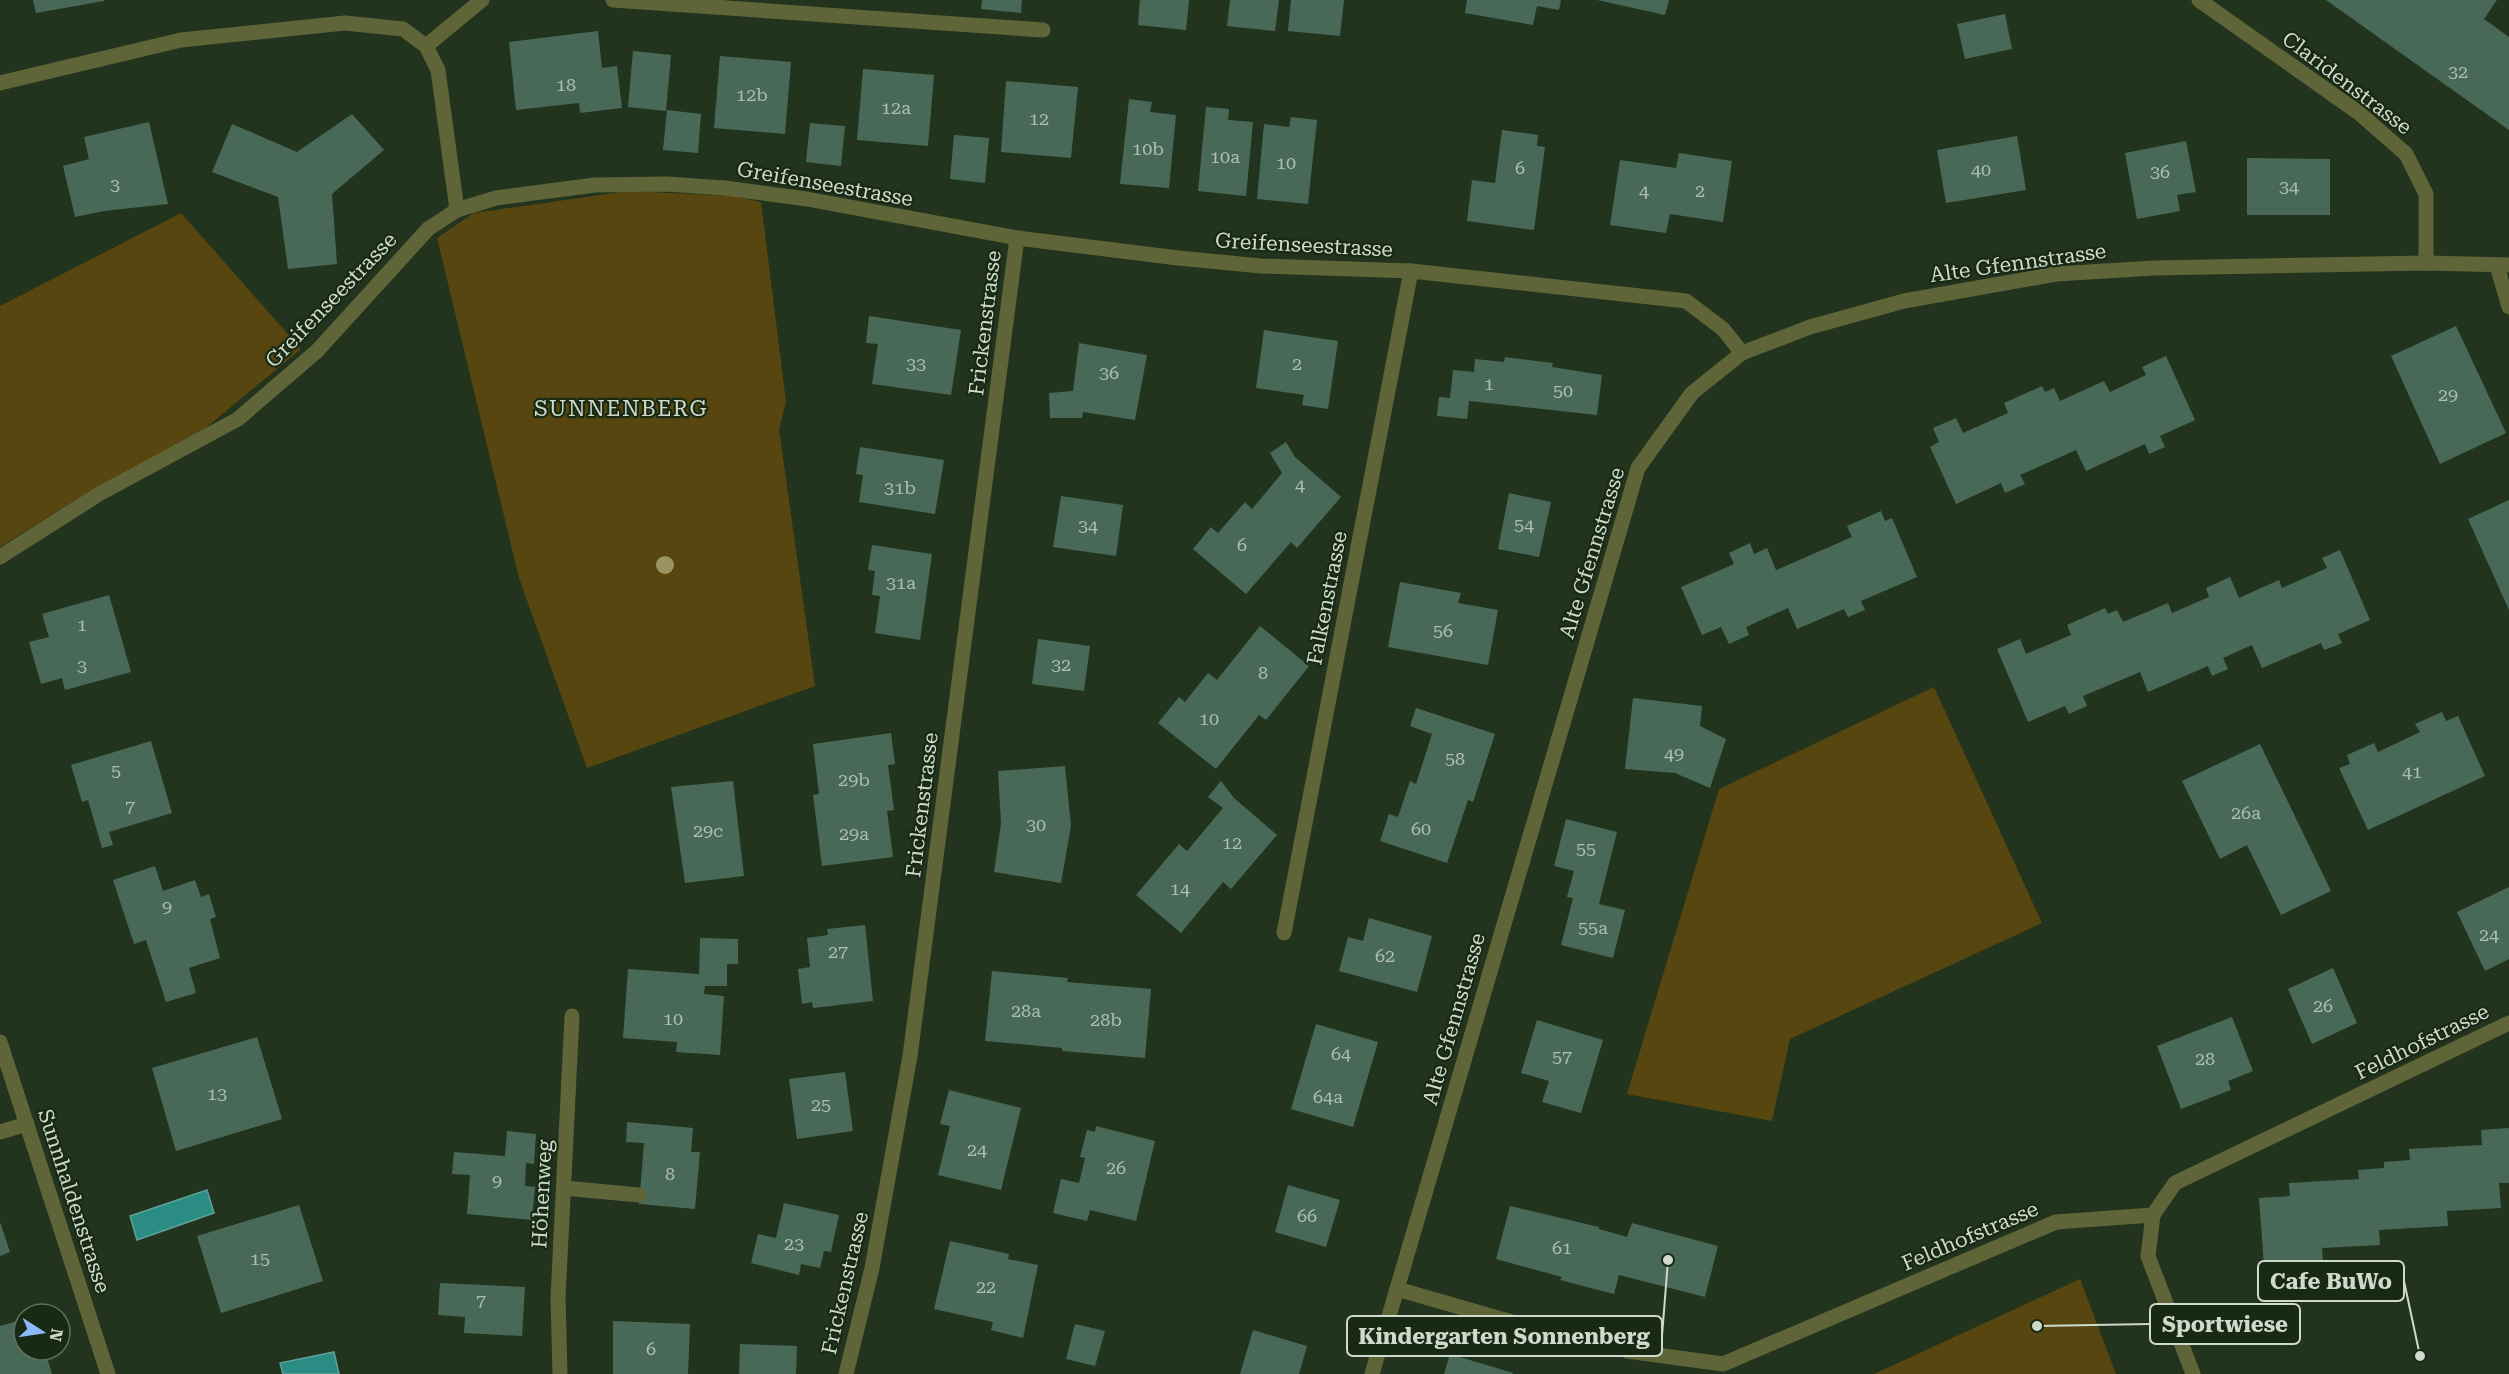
<svg xmlns="http://www.w3.org/2000/svg" width="2509" height="1374" font-family="'Roboto Serif',serif">
<style>
.green{fill:#57460f}
.water{fill:#2b8c83;stroke:#5ca399;stroke-width:1.5}
.building{fill:#496958}
.lines{fill:none;stroke-linecap:round;stroke-linejoin:round}
.lane{stroke:#5f6538;stroke-width:15}
.street{stroke:#5f6538;stroke-width:15}
.tree{fill:#999462}
.labels{text-anchor:middle;stroke-width:4.5;stroke-linejoin:round;paint-order:stroke}
.number-label{font-size:18px;fill:#aebeaf}
.street-label{font-size:21px;fill:#cfdacc;stroke:#192a14}
.neighbourhood-label{font-size:22px;letter-spacing:1.5px;fill:#cfdacc;stroke:#192a14}
.leader{fill:none;stroke:#cfdacc;stroke-width:2}
.callout-dot{fill:#cfdacc;stroke:#192a14;stroke-width:2}
.callout{fill:#192a14;stroke:#cfdacc;stroke-width:2}
.callout-label{font-size:22px;text-anchor:middle;font-weight:bold;fill:#cfdacc}
</style>
<rect width="100%" height="100%" fill="#22341d"/>
<g class="green">
<polygon points="628,191 733,196 761,202 786,402 779,429 815,686 587,768 519,578 437,238 474,213"/>
<polygon points="181,213 301,349 202,431 100,485 0,547 0,306"/>
<polygon points="1934,687 2042,923 1790,1039 1772,1121 1627,1094 1719,789"/>
<polygon points="2080,1279 2116,1374 1874,1374"/>
</g>
<g class="water">
<polygon points="207,1190 214,1213 137,1240 130,1216"/>
<polygon points="334,1352 339,1374 283,1374 280,1363"/>
</g>
<g class="building">
<polygon points="33,0 104,0 104,1 36,13"/>
<polygon points="982,0 1022,0 1021,13 981,9"/>
<polygon points="1140,0 1189,0 1186,30 1138,25"/>
<polygon points="1230,0 1279,0 1275,31 1227,26"/>
<polygon points="1291,0 1344,0 1340,36 1288,31"/>
<polygon points="1467,0 1561,0 1559,10 1537,6 1533,25 1465,13"/>
<polygon points="1597,0 1669,0 1665,15"/>
<polygon points="2326,0 2497,0 2484,19 2509,37 2509,130"/>
<polygon points="2005,14 2012,49 1965,59 1957,24"/>
<polygon points="598,31 602,68 617,66 622,108 580,113 579,103 516,110 509,42"/>
<polygon points="633,51 671,55 666,111 628,107"/>
<polygon points="720,56 791,62 785,134 714,128"/>
<polygon points="863,69 934,75 928,146 857,140"/>
<polygon points="1006,81 1078,87 1071,158 1001,152"/>
<polygon points="1129,99 1152,102 1150,112 1176,115 1169,188 1120,184"/>
<polygon points="1206,107 1229,109 1228,120 1253,122 1246,196 1198,191"/>
<polygon points="667,110 701,114 698,153 663,150"/>
<polygon points="352,114 384,150 332,194 337,264 288,269 278,197 212,172 232,124 297,152"/>
<polygon points="1291,117 1317,120 1308,204 1257,199 1264,124 1289,127"/>
<polygon points="149,122 168,204 104,211 75,217 63,166 89,159 84,137"/>
<polygon points="810,123 845,126 841,166 806,162"/>
<polygon points="1502,130 1538,135 1537,146 1545,147 1534,230 1467,221 1472,180 1495,183"/>
<polygon points="954,135 989,138 985,183 950,179"/>
<polygon points="2017,136 2026,190 1946,203 1937,150"/>
<polygon points="2186,141 2196,192 2177,195 2180,211 2137,219 2125,153"/>
<polygon points="1679,153 1732,161 1723,222 1670,214 1666,233 1610,225 1620,160 1676,168"/>
<polygon points="2247,158 2330,159 2330,215 2247,215"/>
<polygon points="869,316 961,330 951,395 872,384 878,344 866,343"/>
<polygon points="2456,326 2506,433 2440,464 2391,356"/>
<polygon points="1264,330 1338,341 1328,409 1302,405 1304,395 1256,388"/>
<polygon points="1079,343 1147,355 1135,420 1083,412 1082,418 1050,418 1049,393 1073,391"/>
<polygon points="2166,356 2195,420 2160,436 2165,447 2149,454 2145,444 2086,471 2076,450 2020,475 2025,484 2005,493 2001,483 1956,504 1930,447 1939,442 1933,428 1956,418 1963,433 2008,413 2004,403 2042,386 2045,392 2054,388 2060,401 2104,381 2110,392 2146,375 2142,367"/>
<polygon points="1505,357 1553,363 1552,367 1602,375 1597,415 1469,401 1467,419 1437,416 1439,397 1450,398 1453,370 1474,372 1475,359 1504,362"/>
<polygon points="1286,442 1295,457 1341,497 1297,548 1291,542 1246,594 1193,549 1211,527 1218,533 1245,502 1252,509 1282,473 1270,453"/>
<polygon points="860,447 944,460 935,514 859,502 863,475 856,474"/>
<polygon points="1509,493 1551,502 1539,557 1498,549"/>
<polygon points="1061,496 1123,505 1116,556 1053,547"/>
<polygon points="2509,500 2509,610 2468,519"/>
<polygon points="1881,511 1885,521 1892,518 1917,577 1861,601 1865,610 1848,617 1844,609 1797,629 1788,608 1746,627 1749,635 1729,644 1721,627 1702,635 1681,587 1734,564 1729,553 1750,543 1754,554 1767,548 1776,570 1852,537 1847,526"/>
<polygon points="872,545 932,554 920,640 875,633 880,596 872,595 875,571 868,570"/>
<polygon points="2340,550 2370,620 2338,634 2342,643 2335,646 2324,650 2321,643 2262,668 2252,645 2223,658 2228,669 2212,676 2208,666 2148,692 2140,672 2083,696 2087,706 2069,714 2065,706 2028,722 1997,649 2020,639 2026,654 2071,635 2067,625 2105,608 2108,614 2117,610 2123,622 2168,603 2172,613 2209,597 2206,588 2230,577 2239,598 2279,580 2282,588 2327,568 2322,558"/>
<polygon points="1400,582 1461,593 1458,603 1498,610 1488,665 1388,647"/>
<polygon points="109,595 131,672 65,690 62,678 41,684 29,642 49,637 42,614"/>
<polygon points="1260,626 1309,666 1266,720 1259,715 1216,769 1158,723 1179,697 1185,702 1208,673 1217,680"/>
<polygon points="1038,639 1090,646 1084,691 1032,684"/>
<polygon points="1633,698 1702,706 1700,726 1726,739 1710,788 1675,773 1625,769"/>
<polygon points="1416,708 1495,734 1473,802 1468,800 1447,863 1380,841 1389,814 1398,817 1410,781 1416,784 1432,734 1410,726"/>
<polygon points="2442,712 2446,721 2458,716 2485,776 2368,830 2339,768 2350,764 2347,755 2374,743 2378,752 2420,732 2415,724"/>
<polygon points="891,733 895,764 888,765 894,810 887,811 893,857 822,866 813,795 819,794 813,744"/>
<polygon points="151,741 172,813 109,832 113,845 102,848 88,800 82,802 71,765"/>
<polygon points="2260,744 2331,891 2281,915 2247,845 2220,859 2182,781"/>
<polygon points="1065,766 1071,826 1061,883 994,872 1001,823 998,771"/>
<polygon points="733,781 744,876 685,883 671,787"/>
<polygon points="1221,781 1234,798 1277,835 1231,889 1223,882 1181,933 1136,895 1179,844 1187,851 1223,808 1208,797"/>
<polygon points="1566,819 1617,832 1599,904 1625,910 1613,958 1561,945 1573,898 1567,897 1574,871 1554,866"/>
<polygon points="155,866 163,891 195,880 201,897 209,894 216,917 210,919 220,958 189,968 196,993 166,1002 146,940 134,944 113,880"/>
<polygon points="2509,887 2509,959 2485,971 2457,912"/>
<polygon points="1369,918 1432,936 1417,992 1339,971 1348,937 1363,941"/>
<polygon points="865,925 873,1001 813,1008 812,1002 802,1004 798,969 810,967 807,938 828,935 827,929"/>
<polygon points="700,938 738,939 738,964 727,964 727,986 705,986 704,994 724,996 720,1055 676,1052 677,1042 623,1038 628,969 699,974"/>
<polygon points="2333,968 2357,1023 2312,1044 2288,989"/>
<polygon points="992,971 1068,978 1067,982 1151,989 1145,1058 1062,1051 1062,1048 985,1041"/>
<polygon points="2232,1017 2253,1071 2228,1081 2231,1090 2181,1109 2157,1046"/>
<polygon points="1537,1020 1603,1040 1581,1113 1542,1102 1549,1081 1521,1073"/>
<polygon points="1316,1024 1378,1042 1353,1127 1291,1109"/>
<polygon points="257,1037 282,1119 176,1151 152,1068"/>
<polygon points="845,1072 853,1131 797,1139 789,1079"/>
<polygon points="949,1090 1021,1108 1001,1190 938,1175 950,1126 940,1124"/>
<polygon points="627,1122 693,1128 691,1152 700,1152 695,1209 639,1204 644,1143 626,1142"/>
<polygon points="1096,1126 1155,1141 1136,1221 1090,1210 1087,1221 1053,1213 1061,1179 1079,1183 1085,1158 1080,1157 1087,1130 1095,1132"/>
<polygon points="2509,1128 2509,1183 2499,1183 2501,1208 2447,1211 2448,1226 2379,1230 2380,1245 2322,1248 2323,1263 2264,1266 2259,1198 2290,1196 2289,1183 2359,1179 2358,1170 2384,1168 2384,1162 2410,1160 2409,1149 2482,1145 2481,1130"/>
<polygon points="507,1131 536,1134 534,1164 526,1163 525,1186 535,1187 532,1220 467,1214 470,1175 452,1174 454,1152 505,1156"/>
<polygon points="1288,1185 1340,1200 1326,1247 1275,1232"/>
<polygon points="784,1203 839,1215 831,1252 824,1251 820,1268 801,1264 799,1275 751,1263 758,1234 776,1238"/>
<polygon points="299,1205 323,1281 221,1313 197,1236"/>
<polygon points="1510,1206 1599,1227 1599,1229 1627,1237 1632,1223 1718,1246 1705,1297 1619,1275 1614,1294 1560,1280 1562,1277 1496,1259"/>
<polygon points="0,1222 10,1252 0,1256"/>
<polygon points="950,1241 1009,1254 1008,1259 1038,1265 1023,1338 991,1330 993,1322 934,1309"/>
<polygon points="440,1283 525,1287 522,1336 464,1333 465,1317 438,1315"/>
<polygon points="24,1319 24,1350 45,1350 52,1374 0,1374 0,1326"/>
<polygon points="613,1321 690,1324 688,1374 613,1374"/>
<polygon points="1075,1324 1105,1331 1095,1366 1066,1359"/>
<polygon points="1253,1330 1307,1346 1299,1374 1240,1374"/>
<polygon points="740,1344 797,1346 796,1374 739,1374"/>
<polygon points="1450,1354 1513,1373 1512,1374 1444,1374"/>
</g>
<g class="lines">
<g class="lane">
<polyline points="613,0 1043,30"/>
<polyline points="426,46 482,0"/>
<polyline points="0,1132 27,1124"/>
<polyline points="564,1188 639,1195"/>
</g>
<g class="street">
<polyline points="2199,0 2359,113 2406,154 2426,194 2426,263"/>
<polyline points="0,83 181,40 345,23 403,29 426,46 438,70 457,210"/>
<polyline points="2497,266 2509,307"/>
<polyline points="0,557 99,494 238,419 317,351 428,229 457,210 496,198 595,185 666,184 725,188 807,199 1017,238 1178,258 1261,266 1411,271 1686,301 1723,329 1742,353"/>
<polyline points="1284,933 1411,271"/>
<polyline points="0,1042 108,1374"/>
<polyline points="1397,1289 1574,1340"/>
<polyline points="1627,1351 1723,1364 2056,1222 2153,1215"/>
<polyline points="560,1374 558,1297 572,1016"/>
<polyline points="846,1374 872,1268 910,1056 1017,238"/>
<polyline points="1372,1374 1638,468 1692,393 1742,353 1810,327 1904,301 2056,274 2154,268 2426,263 2509,265"/>
<polyline points="2193,1374 2148,1256 2153,1215 2175,1183 2509,1023"/>
</g>
</g>
<circle class="tree" cx="665" cy="565" r="9"/>
<g class="labels">
<g class="number-label">
<text x="2458" y="78">32</text>
<text x="566" y="91">18</text>
<text x="752" y="101">12b</text>
<text x="896" y="114">12a</text>
<text x="1039" y="125">12</text>
<text x="1148" y="155">10b</text>
<text x="1225" y="163">10a</text>
<text x="1286" y="169">10</text>
<text x="1520" y="174">6</text>
<text x="1981" y="176">40</text>
<text x="2160" y="178">36</text>
<text x="115" y="191">3</text>
<text x="2289" y="193">34</text>
<text x="1644" y="197">4</text>
<text x="1700" y="197">2</text>
<text x="916" y="370">33</text>
<text x="1297" y="370">2</text>
<text x="1109" y="379">36</text>
<text x="1489" y="390">1</text>
<text x="1563" y="397">50</text>
<text x="2448" y="401">29</text>
<text x="1300" y="491">4</text>
<text x="900" y="494">31b</text>
<text x="1524" y="531">54</text>
<text x="1088" y="532">34</text>
<text x="1242" y="551">6</text>
<text x="901" y="589">31a</text>
<text x="82" y="631">1</text>
<text x="1443" y="637">56</text>
<text x="1061" y="671">32</text>
<text x="82" y="672">3</text>
<text x="1263" y="679">8</text>
<text x="1209" y="725">10</text>
<text x="1674" y="760">49</text>
<text x="1455" y="765">58</text>
<text x="116" y="777">5</text>
<text x="2412" y="778">41</text>
<text x="854" y="786">29b</text>
<text x="130" y="813">7</text>
<text x="2246" y="819">26a</text>
<text x="1036" y="831">30</text>
<text x="1421" y="835">60</text>
<text x="708" y="837">29c</text>
<text x="854" y="840">29a</text>
<text x="1232" y="849">12</text>
<text x="1586" y="855">55</text>
<text x="1180" y="895">14</text>
<text x="167" y="913">9</text>
<text x="1593" y="934">55a</text>
<text x="2489" y="941">24</text>
<text x="838" y="958">27</text>
<text x="1385" y="962">62</text>
<text x="2323" y="1012">26</text>
<text x="1026" y="1017">28a</text>
<text x="673" y="1025">10</text>
<text x="1106" y="1026">28b</text>
<text x="1341" y="1060">64</text>
<text x="1562" y="1063">57</text>
<text x="2205" y="1065">28</text>
<text x="217" y="1100">13</text>
<text x="1328" y="1103">64a</text>
<text x="821" y="1111">25</text>
<text x="977" y="1156">24</text>
<text x="1116" y="1174">26</text>
<text x="670" y="1180">8</text>
<text x="497" y="1187">9</text>
<text x="1307" y="1222">66</text>
<text x="794" y="1250">23</text>
<text x="1562" y="1254">61</text>
<text x="260" y="1265">15</text>
<text x="986" y="1293">22</text>
<text x="481" y="1307">7</text>
<text x="651" y="1355">6</text>
</g>
<g class="street-label">
<text transform="translate(2347 83) rotate(37)" y="7">Claridenstrasse</text>
<text transform="translate(825 184) rotate(10)" y="7">Greifenseestrasse</text>
<text transform="translate(1304 245) rotate(3)" y="7">Greifenseestrasse</text>
<text transform="translate(2018 263) rotate(-8)" y="7">Alte Gfennstrasse</text>
<text transform="translate(331 300) rotate(-46)" y="7">Greifenseestrasse</text>
<text transform="translate(985 323) rotate(-83)" y="7">Frickenstrasse</text>
<text transform="translate(1592 553) rotate(-73)" y="7">Alte Gfennstrasse</text>
<text transform="translate(1327 598) rotate(-79)" y="7">Falkenstrasse</text>
<text transform="translate(922 805) rotate(-83)" y="7">Frickenstrasse</text>
<text transform="translate(1454 1019) rotate(-74)" y="7">Alte Gfennstrasse</text>
<text transform="translate(2422 1042) rotate(-26)" y="7">Feldhofstrasse</text>
<text transform="translate(542 1194) rotate(-87)" y="7">Höhenweg</text>
<text transform="translate(74 1201) rotate(72)" y="7">Sunnhaldenstrasse</text>
<text transform="translate(1970 1236) rotate(-23)" y="7">Feldhofstrasse</text>
<text transform="translate(845 1283) rotate(-77)" y="7">Frickenstrasse</text>
</g>
<g class="neighbourhood-label">
<text x="621" y="416">SUNNENBERG</text>
</g>
</g>
<path class="leader" d="M2420 1356L2404 1281M2037 1326L2150 1324M1668 1260L1662 1336"/>
<g class="callout-dot">
<circle cx="2420" cy="1356" r="6"/>
<circle cx="2037" cy="1326" r="6"/>
<circle cx="1668" cy="1260" r="6"/>
</g>
<g class="callout">
<rect x="2258" y="1261" width="146" height="40" rx="6"/>
<rect x="2150" y="1304" width="150" height="40" rx="6"/>
<rect x="1347" y="1316" width="315" height="40" rx="6"/>
</g>
<g class="callout-label">
<text x="2331" y="1289">Cafe BuWo</text>
<text x="2225" y="1332">Sportwiese</text>
<text x="1504" y="1344">Kindergarten Sonnenberg</text>
</g>
<g transform="translate(42 1332) rotate(102)"><circle r="28" fill="#192a14" stroke="#62705e" stroke-width="1.5"/>
<path d="M0-4.5L10 22L0 15L-10 22Z" fill="#8abafc"/>
<text y="-9" font-size="16" font-weight="bold" text-anchor="middle" fill="#cfdacc">N</text>
</g>
</svg>
